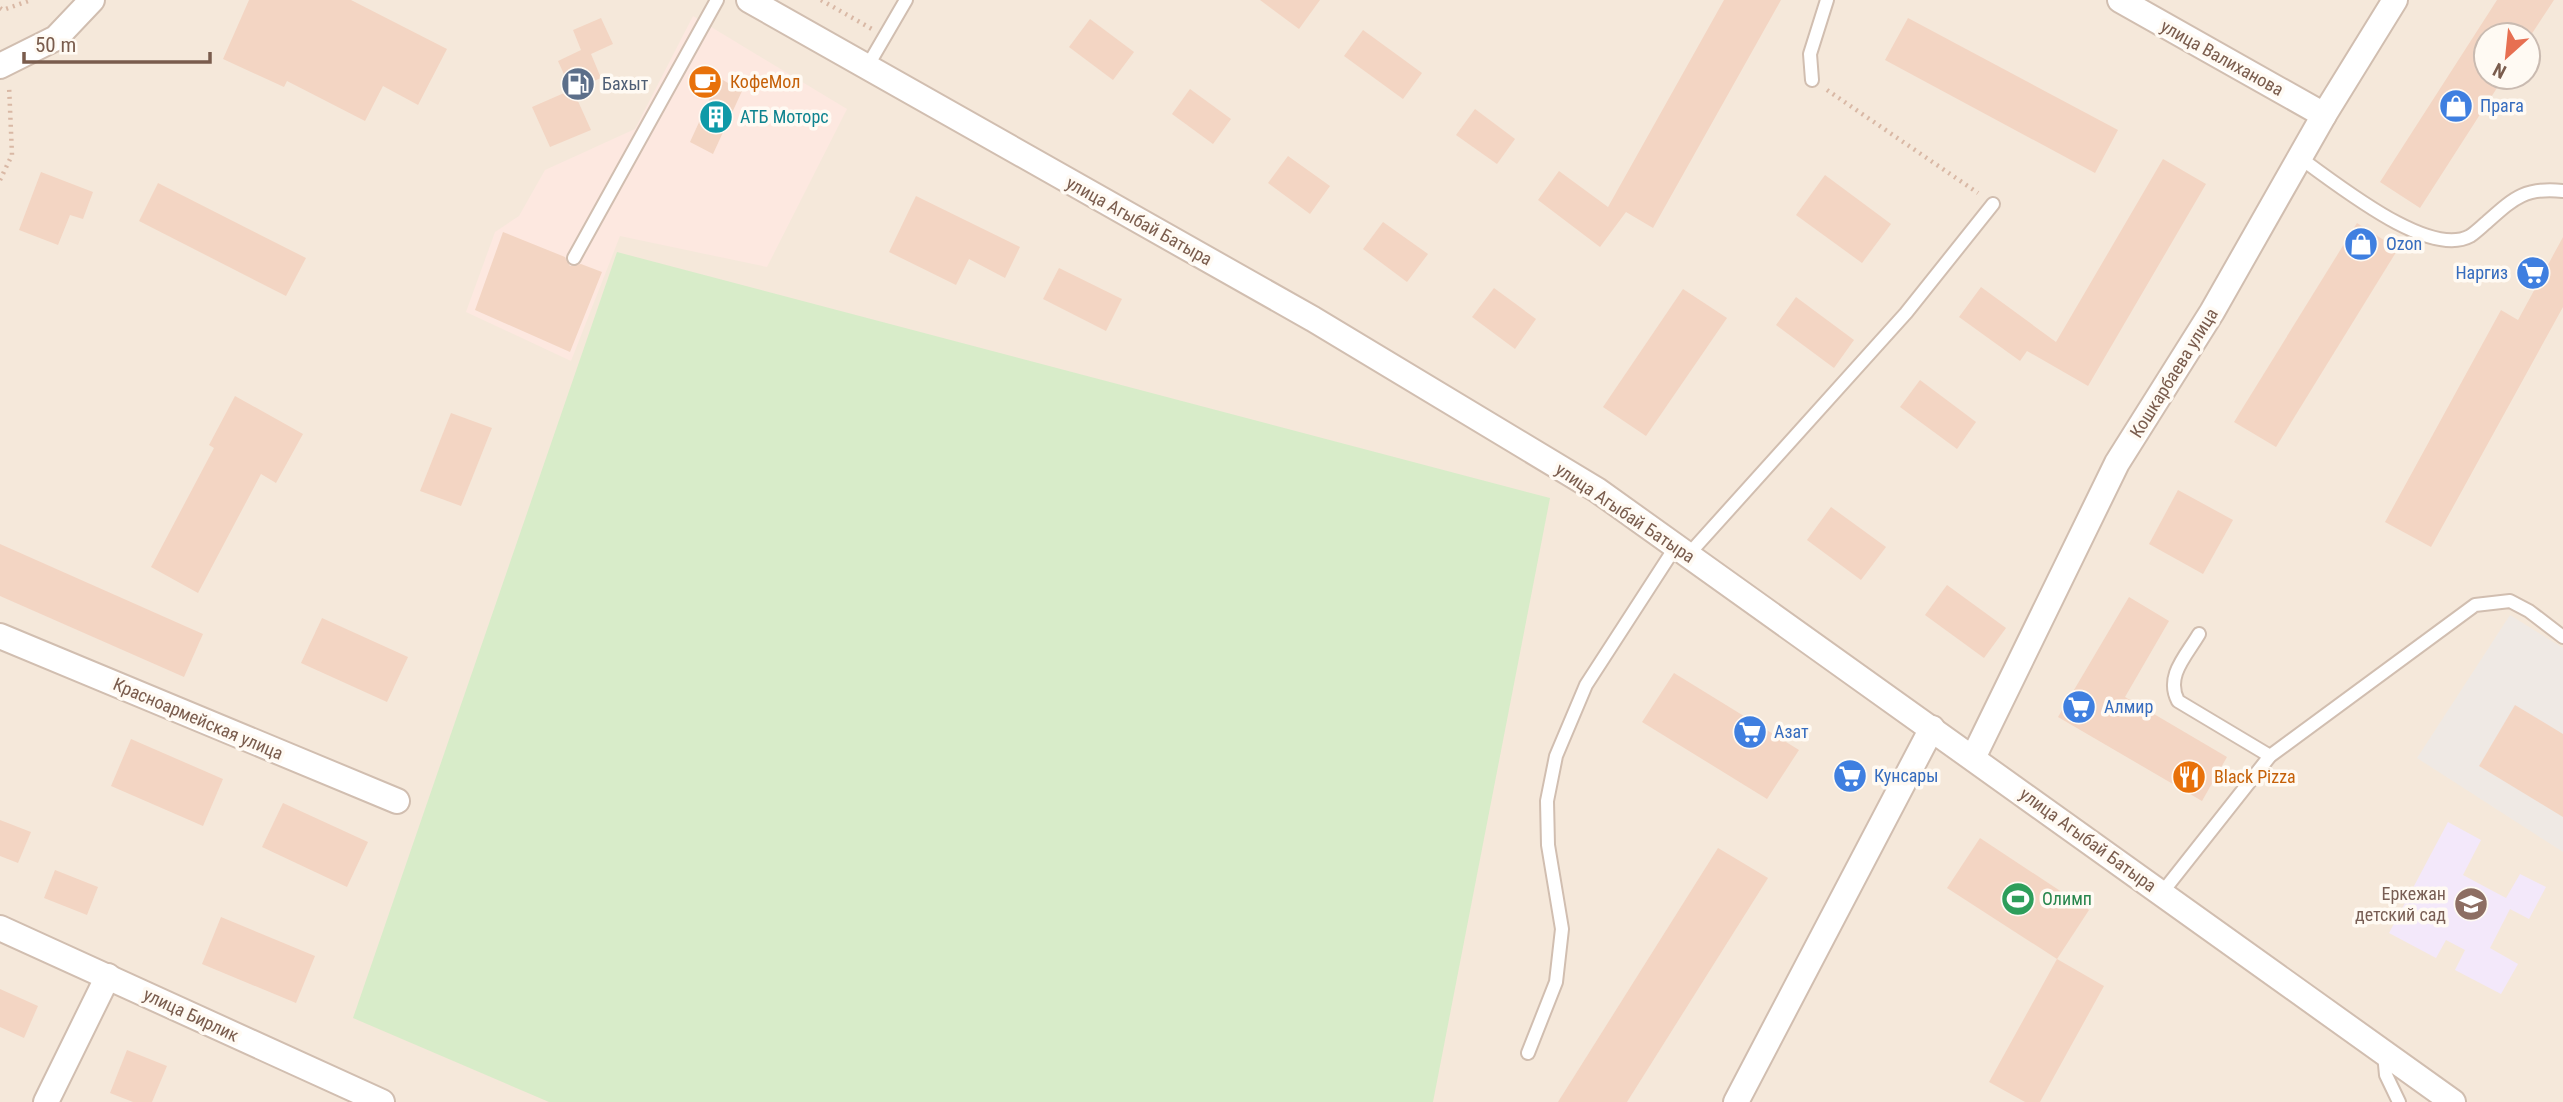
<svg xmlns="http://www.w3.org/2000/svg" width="2563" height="1102" font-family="'Roboto Condensed',sans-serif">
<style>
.residential{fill:#f5e8da;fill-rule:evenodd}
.commercial{fill:#fde8e0}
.industrial{fill:#efe9e4}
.education{fill:#f3e8fa}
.green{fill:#d8ecc9}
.building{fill:#f3d5c3}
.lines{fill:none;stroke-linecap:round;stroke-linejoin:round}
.lane-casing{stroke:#d1beb0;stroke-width:16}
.street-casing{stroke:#d1beb0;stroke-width:28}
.path{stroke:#d9b8a5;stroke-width:4.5;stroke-dasharray:2 5;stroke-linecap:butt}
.lane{stroke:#fff;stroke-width:12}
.street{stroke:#fff;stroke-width:24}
.labels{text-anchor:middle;stroke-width:7;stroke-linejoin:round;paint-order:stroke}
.street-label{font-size:18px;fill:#7a5c4d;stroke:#fffaf3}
.food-label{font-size:18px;fill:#c56008;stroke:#fffaf3;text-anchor:start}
.service-label{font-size:18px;fill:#4e5e75;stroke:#fffaf3;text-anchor:start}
.shop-label{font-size:18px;fill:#366cbe;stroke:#fffaf3;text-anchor:start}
.culture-label{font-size:18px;fill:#0d838f;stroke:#fffaf3;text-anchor:start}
.education-label{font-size:18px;fill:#785e54;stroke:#fffaf3;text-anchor:end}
.leisure-label{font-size:18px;fill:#27864d;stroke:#fffaf3;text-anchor:start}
</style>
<rect width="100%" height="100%" fill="#fdf6ec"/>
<path class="residential" d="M0,0h2563v1102h-2563zM2486,35h42v42h-42z"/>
<polygon class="commercial" points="693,16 847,109 767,267 620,236 571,361 466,312 495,232 519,216 545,170 635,129"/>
<polygon class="industrial" points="2510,615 2563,648 2563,852 2417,758"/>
<polygon class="education" points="2448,822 2481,840 2463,875 2506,898 2520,874 2546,887 2529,919 2510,909 2490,948 2518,964 2501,994 2455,970 2465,950 2446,940 2436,958 2389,933"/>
<polygon class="green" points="617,252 1550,498 1433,1102 549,1102 353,1018"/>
<g class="building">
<polygon points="249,0 351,0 447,49 418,105 383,86 365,121 287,81 284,87 223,59"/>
<polygon points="1260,0 1320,0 1299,29"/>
<polygon points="1724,0 1781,0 1653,228 1626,212 1600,247 1538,200 1559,171 1608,207"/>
<polygon points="2497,0 2554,0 2531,35 2486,35 2486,77 2504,77 2420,208 2380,182"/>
<polygon points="601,18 613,44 591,54 601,78 573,90 591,130 550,147 532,107 571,90 558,61 581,50 573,30"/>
<polygon points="1908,18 2118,130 2095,173 1885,60"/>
<polygon points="1090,19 1134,52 1113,80 1069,47"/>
<polygon points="1363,30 1422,73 1403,99 1344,56"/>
<polygon points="702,68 742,91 713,154 690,142 711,96 693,87"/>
<polygon points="1190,89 1231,119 1213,144 1172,114"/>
<polygon points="1475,109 1515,139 1497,164 1456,135"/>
<polygon points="1288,156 1330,186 1310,214 1268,183"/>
<polygon points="2163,159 2206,184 2088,386 2027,351 2020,361 1959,317 1981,287 2056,342"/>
<polygon points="41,172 93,192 83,219 70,215 58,245 19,230"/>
<polygon points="1825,175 1891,224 1862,263 1796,215"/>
<polygon points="158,183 306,258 286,296 139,221"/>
<polygon points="916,196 1020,247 1005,278 969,259 956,285 889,252"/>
<polygon points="1383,222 1428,254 1407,282 1363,249"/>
<polygon points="2357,223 2398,249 2276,447 2234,422"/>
<polygon points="503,232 565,257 570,266 581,264 602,272 570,352 475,310"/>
<polygon points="2563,237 2563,307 2431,547 2385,522 2501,310 2518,320"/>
<polygon points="1059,268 1122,299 1106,331 1043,299"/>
<polygon points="1494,288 1536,319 1515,349 1472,317"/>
<polygon points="1683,289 1727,318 1646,436 1603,407"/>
<polygon points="1796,297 1854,340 1834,368 1776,325"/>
<polygon points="1920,380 1976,422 1957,449 1900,407"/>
<polygon points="235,396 303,434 276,483 261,474 198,593 151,567 214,448 209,445"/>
<polygon points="451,413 492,428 461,506 420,491"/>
<polygon points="2178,490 2233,520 2203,574 2149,544"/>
<polygon points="1831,507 1886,547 1861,580 1807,540"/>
<polygon points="0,544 203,634 184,677 0,596"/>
<polygon points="1947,585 2006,628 1984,658 1925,615"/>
<polygon points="2129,597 2169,621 2125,697 2227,757 2202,801 2058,717"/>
<polygon points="322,618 408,657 387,702 301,663"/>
<polygon points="1674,673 1799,750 1767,799 1642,722"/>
<polygon points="2515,705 2563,734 2563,817 2479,766"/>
<polygon points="131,739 223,779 203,826 111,786"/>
<polygon points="283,803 368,842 347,887 262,847"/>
<polygon points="0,820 31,832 18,863 0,856"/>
<polygon points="1980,838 2089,910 2057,959 1947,888"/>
<polygon points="1718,848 1768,878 1627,1102 1558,1102"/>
<polygon points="55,870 98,887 87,915 44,898"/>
<polygon points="221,917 315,956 296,1003 202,964"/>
<polygon points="2057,959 2104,986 2040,1102 2025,1102 1989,1082"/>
<polygon points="0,989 38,1006 24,1038 0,1027"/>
<polygon points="127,1050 167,1066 152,1102 133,1102 110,1093"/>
</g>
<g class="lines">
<g class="lane-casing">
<g id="lane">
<polyline points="867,67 906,0"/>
<polyline points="1812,80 1810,54 1827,0"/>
<path d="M2300,158c35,24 128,101 170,78 6,-4 12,-10 17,-14 27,-24 38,-35 76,-31"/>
<polyline points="574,258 717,0"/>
<polyline points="1688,555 1906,313 1993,204"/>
<path d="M2199,634c-13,22 -34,42 -21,67l92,55"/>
<polyline points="2161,894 2270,756 2475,605 2510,601 2529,611 2563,637"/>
<polyline points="1528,1053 1556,982 1562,929 1548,845 1547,801 1556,756 1586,685 1676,546"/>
<polyline points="2384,1054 2386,1075 2399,1102"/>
</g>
</g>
<g class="street-casing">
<g id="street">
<polyline points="749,0 1313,319 1597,490 2453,1102"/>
<polyline points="2120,0 2324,115"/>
<polyline points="0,66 56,38 92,0"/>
<polyline points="0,636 397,801"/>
<polyline points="1973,758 2117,463 2212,312 2324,115 2395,0"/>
<polyline points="0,928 382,1102"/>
<polyline points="46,1102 108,976"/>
<polyline points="1736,1102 1932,728"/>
</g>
</g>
<g class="path">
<polyline points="821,0 872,29"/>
<polyline points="0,8 3,10 31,0"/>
<polyline points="1827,90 1978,193"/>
<polyline points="0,180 12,155 9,85"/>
</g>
<use href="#lane" class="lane"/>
<use href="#street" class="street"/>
</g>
<defs>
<g id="cafe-disc" transform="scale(1.75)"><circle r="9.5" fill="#e8710a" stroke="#fffaf3"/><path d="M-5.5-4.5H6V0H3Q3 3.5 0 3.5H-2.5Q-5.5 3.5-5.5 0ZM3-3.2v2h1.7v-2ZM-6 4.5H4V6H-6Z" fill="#fff"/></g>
<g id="fuel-disc" transform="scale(1.75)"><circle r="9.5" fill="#5c6f8a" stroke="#fffaf3"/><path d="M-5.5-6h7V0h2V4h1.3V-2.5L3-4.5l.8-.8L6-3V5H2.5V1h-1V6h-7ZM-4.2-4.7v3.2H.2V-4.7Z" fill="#fff"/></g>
<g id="shop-disc" transform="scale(1.75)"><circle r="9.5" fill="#3f7fe0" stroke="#fffaf3"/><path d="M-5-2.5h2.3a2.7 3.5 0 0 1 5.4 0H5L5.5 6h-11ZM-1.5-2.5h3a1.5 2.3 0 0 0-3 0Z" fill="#fff"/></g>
<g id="building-disc" transform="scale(1.75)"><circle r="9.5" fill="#0f9aa8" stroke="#fffaf3"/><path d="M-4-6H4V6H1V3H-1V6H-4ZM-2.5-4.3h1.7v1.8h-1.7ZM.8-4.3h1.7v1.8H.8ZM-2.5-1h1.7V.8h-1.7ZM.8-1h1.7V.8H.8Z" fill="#fff"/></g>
<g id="supermarket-disc" transform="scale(1.75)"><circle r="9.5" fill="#3f7fe0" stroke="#fffaf3"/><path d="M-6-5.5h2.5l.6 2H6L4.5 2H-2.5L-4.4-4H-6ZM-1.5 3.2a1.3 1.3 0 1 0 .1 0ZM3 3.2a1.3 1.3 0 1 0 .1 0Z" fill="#fff"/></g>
<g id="restaurant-disc" transform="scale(1.75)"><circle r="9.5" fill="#e8710a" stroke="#fffaf3"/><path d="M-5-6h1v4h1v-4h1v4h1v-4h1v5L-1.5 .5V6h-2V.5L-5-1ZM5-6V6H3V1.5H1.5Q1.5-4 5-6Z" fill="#fff"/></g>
<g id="stadium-disc" transform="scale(1.75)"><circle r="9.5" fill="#2e9e5b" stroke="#fffaf3"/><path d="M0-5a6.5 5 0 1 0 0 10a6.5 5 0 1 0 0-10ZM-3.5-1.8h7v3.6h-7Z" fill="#fff"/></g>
<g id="school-disc" transform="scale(1.75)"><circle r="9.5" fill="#8d6e63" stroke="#fffaf3"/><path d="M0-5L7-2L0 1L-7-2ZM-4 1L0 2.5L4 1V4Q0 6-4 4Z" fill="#fff"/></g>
</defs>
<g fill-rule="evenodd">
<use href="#cafe-disc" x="705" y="82"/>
<use href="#fuel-disc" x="578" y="84"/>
<use href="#shop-disc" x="2456" y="106"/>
<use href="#building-disc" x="716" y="117"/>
<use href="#shop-disc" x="2361" y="244"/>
<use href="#supermarket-disc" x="2533" y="273"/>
<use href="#supermarket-disc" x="2079" y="707"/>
<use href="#supermarket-disc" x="1750" y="732"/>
<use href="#supermarket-disc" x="1850" y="776"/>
<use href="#restaurant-disc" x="2189" y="777"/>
<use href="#stadium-disc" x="2018" y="899"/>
<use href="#school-disc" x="2471" y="904"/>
</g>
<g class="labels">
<g class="street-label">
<text transform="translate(2222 58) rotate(29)" y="6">улица Валиханова</text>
<text transform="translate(1139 221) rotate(29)" y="6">улица Агыбай Батыра</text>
<text transform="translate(2174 373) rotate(-58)" y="6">Кошкарбаева улица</text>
<text transform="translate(1625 513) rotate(34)" y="6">улица Агыбай Батыра</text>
<text transform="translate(198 719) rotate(23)" y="6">Красноармейская улица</text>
<text transform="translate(2088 840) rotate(36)" y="6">улица Агыбай Батыра</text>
<text transform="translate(191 1015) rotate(25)" y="6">улица Бирлик</text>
</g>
<g class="food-label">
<text x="730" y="88">КофеМол</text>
<text x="2214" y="783">Black Pizza</text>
</g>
<g class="service-label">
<text x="602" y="90">Бахыт</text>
</g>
<g class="shop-label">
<text x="2480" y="112">Прага</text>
<text x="2386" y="250">Ozon</text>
<text x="2508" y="279" text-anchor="end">Наргиз</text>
<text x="2104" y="713">Алмир</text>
<text x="1774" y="738">Азат</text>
<text x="1874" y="782">Кунсары</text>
</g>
<g class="culture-label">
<text x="740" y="123">АТБ Моторс</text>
</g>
<g class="education-label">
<text x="2446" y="900">Еркежан<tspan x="2446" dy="21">детский сад</tspan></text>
</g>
<g class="leisure-label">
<text x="2042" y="905">Олимп</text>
</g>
</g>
<g transform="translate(2507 56) rotate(207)"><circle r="33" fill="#fffaf3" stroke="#cabbb1" stroke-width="2"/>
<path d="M0-5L12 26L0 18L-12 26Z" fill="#e76f51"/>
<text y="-10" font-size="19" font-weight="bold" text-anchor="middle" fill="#7a5c4d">N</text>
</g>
<path d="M24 52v10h186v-10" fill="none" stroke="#7a5c4d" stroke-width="3.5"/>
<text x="35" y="52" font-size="21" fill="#7a5c4d" stroke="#fffaf3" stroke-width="5" paint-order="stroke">50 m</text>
</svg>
